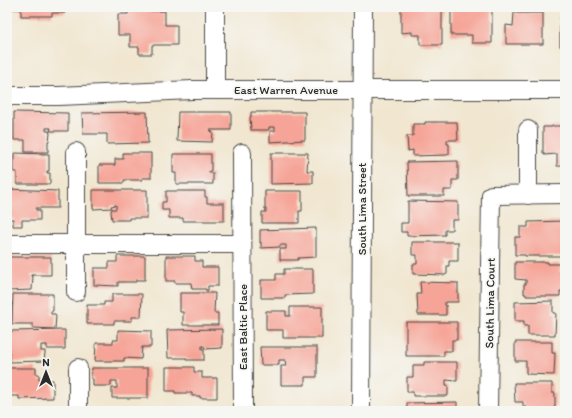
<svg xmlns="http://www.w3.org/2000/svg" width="572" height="418" font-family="Itim,sans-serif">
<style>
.building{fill:#f6a497}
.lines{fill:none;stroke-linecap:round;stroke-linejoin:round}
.minor-casing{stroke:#494744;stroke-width:20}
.minor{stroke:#fff;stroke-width:18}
.labels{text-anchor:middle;stroke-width:3.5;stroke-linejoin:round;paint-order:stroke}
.street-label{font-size:12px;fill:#2b2b2b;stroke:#f6f6f2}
</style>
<rect width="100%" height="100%" fill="#f6f6f2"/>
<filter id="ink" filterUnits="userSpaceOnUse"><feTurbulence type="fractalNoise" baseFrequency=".025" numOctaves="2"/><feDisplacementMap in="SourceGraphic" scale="8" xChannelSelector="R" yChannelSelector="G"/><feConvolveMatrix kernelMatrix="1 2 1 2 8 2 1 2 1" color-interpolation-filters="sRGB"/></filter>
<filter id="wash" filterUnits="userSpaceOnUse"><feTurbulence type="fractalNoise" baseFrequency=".012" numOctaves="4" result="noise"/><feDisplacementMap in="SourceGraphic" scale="16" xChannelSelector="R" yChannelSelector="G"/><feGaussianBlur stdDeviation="0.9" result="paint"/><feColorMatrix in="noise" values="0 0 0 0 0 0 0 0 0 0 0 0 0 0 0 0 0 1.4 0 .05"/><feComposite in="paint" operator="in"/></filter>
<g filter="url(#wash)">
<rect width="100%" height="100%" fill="#f1e7d1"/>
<g id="blocks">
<g class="building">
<polygon points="10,7 65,7 65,13 52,13 52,16 21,16 21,9 10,9"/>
<polygon points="401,7 442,7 442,45 420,45 420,35 412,35 412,32 401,33"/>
<polygon points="451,8 492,8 492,43 472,43 472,35 451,35"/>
<polygon points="128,11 165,11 165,25 177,25 177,45 152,45 152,54 139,54 139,47 130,47 130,35 118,35 118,14 128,14"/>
<polygon points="514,13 543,13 543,44 506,44 506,25 513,26"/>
<rect x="560" y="18" width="5" height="28"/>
<polygon points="14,112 68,113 68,131 50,131 51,128 46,128 46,131 49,131 50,134 49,141 48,141 48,152 25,152 25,140 14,140"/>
<polygon points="147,112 148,143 107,144 107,134 83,134 82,113"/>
<polygon points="178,112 231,112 231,130 210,130 213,133 212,142 177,141"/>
<polygon points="251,112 305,112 305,140 270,142 270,131 275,131 275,127 269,127 269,130 251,130 250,117 251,117"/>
<polygon points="425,122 457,122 458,140 447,140 447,144 449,144 449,154 447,155 413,156 413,150 408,151 407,136 413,136 413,124 425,124"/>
<polygon points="552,126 565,126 565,166 557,166 557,154 544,155 544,153 543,153 543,127 552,127"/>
<polygon points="14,153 49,154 49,171 47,171 47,173 50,173 50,184 17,184 17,172 14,172"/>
<polygon points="123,153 151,153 151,178 142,178 142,180 124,180 124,183 99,183 99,165 115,165 115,159 123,159"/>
<polygon points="271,153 308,153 307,171 313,171 313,183 271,184"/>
<polygon points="173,154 211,154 211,171 209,171 209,173 213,173 213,184 176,184 176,173 173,173"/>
<polygon points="458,161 458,180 452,180 452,190 444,190 444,196 408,196 407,162"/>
<polygon points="7,189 58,191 58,208 36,208 36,210 40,210 40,220 22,220 22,226 13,226 13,219 7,219"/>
<polygon points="93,190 147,190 147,218 129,218 129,220 112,220 111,211 112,209 116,209 116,205 111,206 112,208 93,209"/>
<polygon points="166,191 205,191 205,197 207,197 207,203 224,203 224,221 183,221 183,218 169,218 169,210 162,210 162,202 166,202"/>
<polygon points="265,191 302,191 302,211 299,211 299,223 262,223 262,212 266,212 266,209 265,209"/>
<polygon points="408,201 458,202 458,220 452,220 452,230 445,230 445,235 407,236 407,232 401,232 401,223 408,223"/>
<polygon points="565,221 565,256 525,256 525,255 515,255 515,237 520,237 520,227 528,227 528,222"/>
<polygon points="316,228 316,257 298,258 298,260 280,260 280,249 286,249 286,245 280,245 280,247 261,248 261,242 260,243 260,230"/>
<polygon points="412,242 458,242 458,261 449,261 449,266 447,266 447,274 445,275 413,274 413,264 417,264 417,255 412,255"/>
<polygon points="117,256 145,256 145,280 136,280 136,282 118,282 118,286 94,285 94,268 109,268 109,262 117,262"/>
<polygon points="166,256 195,256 195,261 202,261 202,267 218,267 218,286 208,286 208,291 206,291 206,289 192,289 191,283 175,283 175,281 166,281"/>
<polygon points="7,257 51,257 51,275 31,275 31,276 33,276 32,290 7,291"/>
<polygon points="515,262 548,262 548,264 560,264 560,274 565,274 565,291 560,291 560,296 526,296 526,294 524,294 524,284 526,284 526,280 515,279"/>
<polygon points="284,269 313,269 313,294 285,295 285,298 261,298 261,280 276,280 276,274 284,274"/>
<polygon points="420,282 458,283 458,302 445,302 445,305 446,305 446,315 418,315 417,294 421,294"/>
<polygon points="180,293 215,293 214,313 218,313 218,325 183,325 183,312 180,312"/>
<polygon points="13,294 53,294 53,311 51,311 51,314 55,314 56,315 55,329 33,328 33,324 12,324"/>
<polygon points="112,294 142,294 141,317 132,317 132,321 114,321 114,324 87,324 87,305 104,305 104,302 112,302"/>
<polygon points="553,301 553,313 556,313 555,335 528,335 528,326 524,326 524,321 515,321 515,302"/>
<polygon points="290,307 322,307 322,338 283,338 283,330 266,330 266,311 286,311 286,316 290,316"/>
<polygon points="406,322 457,322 457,340 452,340 452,351 444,351 444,356 406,356"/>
<polygon points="222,329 222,348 205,349 204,346 202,346 202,349 204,349 204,360 186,360 186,358 168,358 167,330"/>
<polygon points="65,330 65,349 47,349 47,345 41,345 41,351 45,351 45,353 44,361 10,362 9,331"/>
<polygon points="118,330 151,331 151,347 142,347 141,359 124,358 124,361 95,361 96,343 113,343 113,340 118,340"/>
<polygon points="515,342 552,342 552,353 555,353 554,375 527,374 526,373 526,361 515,361"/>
<polygon points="260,347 317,347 317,377 305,377 305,385 281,385 281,366 286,366 285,360 279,360 279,365 261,365"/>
<polygon points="424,362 457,362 457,381 446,380 446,385 448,385 448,395 447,396 413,396 413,392 407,392 407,377 413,377 413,365 424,365"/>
<polygon points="166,367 194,367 194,372 202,372 202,378 217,378 217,398 200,398 200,396 192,396 192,393 175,393 175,391 166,391"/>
<polygon points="7,368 36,368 36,374 39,374 39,380 53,380 53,398 19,399 19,396 7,396"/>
<polygon points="92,368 148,368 148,398 112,398 112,388 117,388 117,381 111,381 111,386 93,386 93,379 91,379"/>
<polygon points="514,383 552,383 552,393 555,393 555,407 554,407 554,411 526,411 526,407 523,407 523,402 515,402"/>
<polygon points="457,402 457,411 407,411 407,403"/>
</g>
</g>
</g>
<g filter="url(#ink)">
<use href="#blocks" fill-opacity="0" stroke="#494744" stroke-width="1"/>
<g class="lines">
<g class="minor-casing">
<g id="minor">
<polyline points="215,7 215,90"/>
<polyline points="7,96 59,96 192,90 565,90"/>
<polyline points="528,130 528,195"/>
<polyline points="76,152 76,292"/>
<polyline points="242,153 243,411"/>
<polyline points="7,244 242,244"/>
<polyline points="78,368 78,411"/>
<polyline points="361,411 363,7"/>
<polyline points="488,411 491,195 565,194"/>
</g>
</g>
<use href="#minor" class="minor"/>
</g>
</g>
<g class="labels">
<g class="street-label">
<text x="286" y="94">East Warren Avenue</text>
<text transform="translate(362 209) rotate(-90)" y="4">South Lima Street</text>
<text transform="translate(490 303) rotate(-89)" y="4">South Lima Court</text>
<text transform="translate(243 327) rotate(-90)" y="4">East Baltic Place</text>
</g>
</g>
<rect width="572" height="418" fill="none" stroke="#f6f6f2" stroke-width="24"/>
<g transform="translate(46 372)" stroke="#f6f6f2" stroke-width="3" paint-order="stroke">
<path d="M0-3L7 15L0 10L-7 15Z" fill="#2b2b2b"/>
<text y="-6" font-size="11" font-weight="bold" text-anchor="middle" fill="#2b2b2b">N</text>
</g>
</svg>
